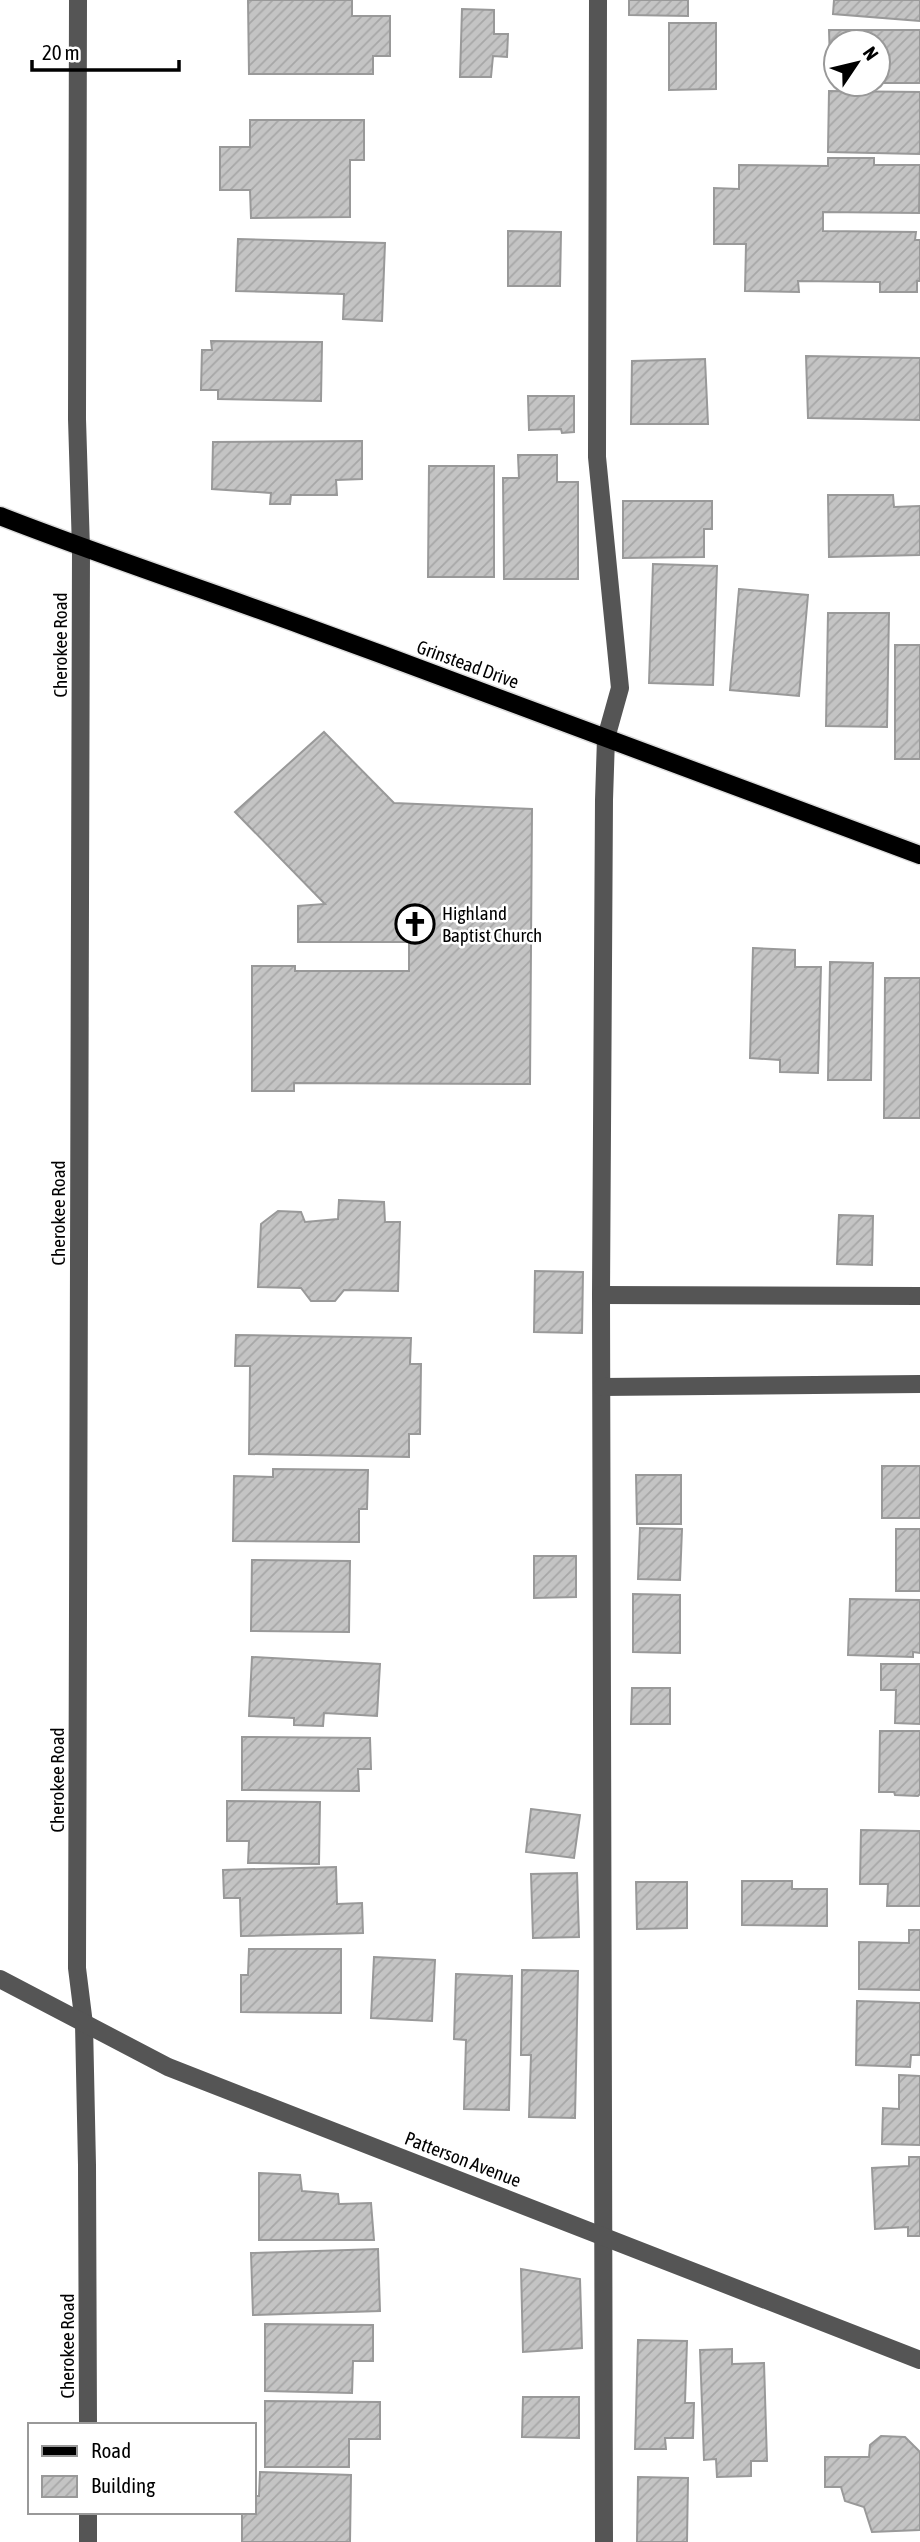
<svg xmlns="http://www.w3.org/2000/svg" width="920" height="2542" font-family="'Asap Condensed',sans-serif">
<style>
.building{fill:url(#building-hatch);stroke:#999;stroke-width:2}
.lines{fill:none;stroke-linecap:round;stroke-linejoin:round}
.major-casing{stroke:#dbdbdb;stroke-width:21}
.minor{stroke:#555;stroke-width:18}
.major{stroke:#000;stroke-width:18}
.labels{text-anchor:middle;stroke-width:5;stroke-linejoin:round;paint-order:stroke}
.street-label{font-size:19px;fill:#000;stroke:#fff}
.poi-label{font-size:19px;fill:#000;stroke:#fff;text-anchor:start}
</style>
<defs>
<pattern id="building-hatch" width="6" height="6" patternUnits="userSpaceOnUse" patternTransform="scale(1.75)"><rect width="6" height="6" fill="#c4c4c4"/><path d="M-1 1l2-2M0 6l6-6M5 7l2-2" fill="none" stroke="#a7a7a7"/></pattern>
</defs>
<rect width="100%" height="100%" fill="#fff"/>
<g class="building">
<polygon points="248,0 352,0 352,16 390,16 390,56 373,56 373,74 249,74"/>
<polygon points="629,0 688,0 688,16 629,15"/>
<polygon points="834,0 920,0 920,21 833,14"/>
<polygon points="462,9 494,10 494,34 508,34 507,57 493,56 491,77 460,77"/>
<polygon points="669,23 716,23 716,89 669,90"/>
<polygon points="829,30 920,30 920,83 878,83 878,42 836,42 836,62 830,62"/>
<polygon points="829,91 920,92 920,154 828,152"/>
<polygon points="250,120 364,120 364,160 350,160 350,217 251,218 250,190 220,190 220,147 250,147"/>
<polygon points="828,158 874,158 874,165 920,165 919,213 823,212 823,231 916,232 915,240 920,240 920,281 917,281 917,292 880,292 880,282 798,281 799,292 745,291 746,244 714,244 714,188 739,189 739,165 828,166"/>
<polygon points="508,231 561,232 560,286 508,286"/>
<polygon points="238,239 385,243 382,321 343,319 344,294 236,291"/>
<polygon points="211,341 322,342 321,401 218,399 218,390 201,390 202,350 212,350"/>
<polygon points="806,356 920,358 920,420 808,418"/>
<polygon points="705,359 708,424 631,424 632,361"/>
<polygon points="528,396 574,396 574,432 562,433 561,429 529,430"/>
<polygon points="362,441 362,479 336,480 337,495 291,495 290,504 270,504 271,493 212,489 213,442"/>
<polygon points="518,455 557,455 557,482 578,482 578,579 504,579 503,478 519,478"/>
<polygon points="429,466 494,466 494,577 428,577"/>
<polygon points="828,495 893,495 894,507 920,506 920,555 829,557"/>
<polygon points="623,501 712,501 712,529 704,529 704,557 623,558"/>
<polygon points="653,564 717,566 713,685 649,683"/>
<polygon points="739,589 808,595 799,696 730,690"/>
<polygon points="828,613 889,613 887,727 826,726"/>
<rect x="895" y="645" width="25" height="114"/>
<polygon points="324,732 394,803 532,809 530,1084 294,1083 294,1091 252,1091 252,966 295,966 295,971 409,971 409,942 298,942 298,906 325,904 235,812"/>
<polygon points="753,948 795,950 795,967 821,967 818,1073 780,1072 780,1060 750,1058"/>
<polygon points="830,962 873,963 871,1080 828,1080"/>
<polygon points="885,978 920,978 920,1118 884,1118"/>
<polygon points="339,1200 384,1202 385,1222 400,1222 398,1291 344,1290 335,1301 311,1301 301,1288 258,1287 261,1224 278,1211 301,1212 305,1222 338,1219"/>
<polygon points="839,1215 873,1216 872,1265 837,1264"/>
<polygon points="535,1271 583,1272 582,1333 534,1332"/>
<polygon points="236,1335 411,1338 410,1364 421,1364 420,1434 409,1434 409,1457 249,1454 250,1366 235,1366"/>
<rect x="882" y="1466" width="38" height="52"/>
<polygon points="273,1469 368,1470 367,1509 359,1509 359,1542 233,1541 234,1476 273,1477"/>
<polygon points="636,1475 681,1475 681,1524 637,1524"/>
<polygon points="640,1528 682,1529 680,1580 638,1579"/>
<rect x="896" y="1529" width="24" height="62"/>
<polygon points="534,1556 576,1556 576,1597 534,1598"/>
<polygon points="252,1560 350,1561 349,1632 251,1631"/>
<polygon points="633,1594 680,1595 680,1653 633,1652"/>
<polygon points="850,1599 920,1600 920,1653 913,1652 913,1657 848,1655"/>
<polygon points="252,1657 380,1664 377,1716 324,1713 323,1726 294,1725 294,1718 249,1716"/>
<polygon points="881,1664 920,1664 920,1724 895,1723 896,1690 881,1690"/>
<polygon points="632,1688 670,1688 670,1724 631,1724"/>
<polygon points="880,1731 920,1731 920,1794 918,1796 895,1795 894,1792 879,1792"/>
<polygon points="242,1737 370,1738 371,1769 358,1769 359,1791 242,1790"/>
<polygon points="227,1801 320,1802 319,1864 248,1863 249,1841 227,1841"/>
<polygon points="531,1809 580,1815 574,1858 526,1852"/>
<polygon points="861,1830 920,1831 920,1906 887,1906 888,1884 860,1884"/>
<polygon points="336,1867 337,1904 362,1903 363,1933 241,1936 240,1898 224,1898 223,1870"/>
<polygon points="577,1873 579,1937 533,1938 531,1874"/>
<polygon points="742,1881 792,1881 792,1889 827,1889 827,1926 742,1925"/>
<polygon points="636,1882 687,1882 687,1928 637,1929"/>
<polygon points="909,1930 920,1930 920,1990 859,1989 859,1942 909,1943"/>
<polygon points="249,1949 341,1949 341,2013 241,2012 241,1975 248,1975"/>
<polygon points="374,1957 435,1960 432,2021 371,2018"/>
<polygon points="522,1970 578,1971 575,2118 529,2117 531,2055 521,2055"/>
<polygon points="456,1974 512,1976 509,2110 464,2109 466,2040 454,2039"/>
<polygon points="857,2001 920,2003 920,2055 911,2055 910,2067 856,2065"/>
<polygon points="899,2075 920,2076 920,2145 882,2144 883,2108 899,2109"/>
<polygon points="909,2157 920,2157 920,2236 908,2236 908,2227 875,2229 872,2168 909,2166"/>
<polygon points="259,2173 300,2175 302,2191 338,2194 339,2204 371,2203 374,2240 259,2240"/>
<polygon points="378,2249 380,2311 253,2315 251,2253"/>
<polygon points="521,2269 580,2279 582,2348 523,2352"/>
<polygon points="265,2324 373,2325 373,2361 353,2361 352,2393 265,2391"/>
<polygon points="638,2340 687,2341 685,2403 694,2403 693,2438 665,2438 666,2449 635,2449"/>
<polygon points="732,2349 732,2364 764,2363 767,2461 751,2461 751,2476 717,2477 716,2459 704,2460 700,2350"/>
<polygon points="523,2397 579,2397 579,2438 522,2437"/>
<polygon points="265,2401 380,2402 380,2439 349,2439 349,2467 265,2467"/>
<polygon points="881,2436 905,2437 920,2452 920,2530 872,2532 864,2507 845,2501 841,2487 825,2487 825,2457 869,2457 870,2445"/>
<polygon points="260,2472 351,2475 350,2542 242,2542 242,2512 254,2512 254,2496 259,2496"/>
<polygon points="638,2477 688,2478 687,2542 637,2542"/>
</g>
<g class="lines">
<g class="major-casing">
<path id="major" d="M0,516c100,39 203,73 304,110 206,75 411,153 616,229"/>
</g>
<g class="minor">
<polyline points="78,0 77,419 81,549 77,1968 84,2024 87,2165 88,2425"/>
<polyline points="598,0 597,457 620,688 606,738 604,800 601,1295 604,2542"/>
<polyline points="601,1295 920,1296"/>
<polyline points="602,1387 920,1384"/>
<polyline points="0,1979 168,2067 920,2360"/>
<polyline points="88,2512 88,2542"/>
</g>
<use href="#major" class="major"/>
</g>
<defs>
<g id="church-ring" transform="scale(2.0125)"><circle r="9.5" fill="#fff" stroke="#000" stroke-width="1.5"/><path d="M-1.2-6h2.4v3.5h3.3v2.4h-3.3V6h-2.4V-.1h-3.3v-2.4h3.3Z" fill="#000"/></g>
</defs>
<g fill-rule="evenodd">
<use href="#church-ring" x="415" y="924"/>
</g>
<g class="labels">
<g class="street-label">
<text transform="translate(60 645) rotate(-90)" y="7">Cherokee Road</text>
<text transform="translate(468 664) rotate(20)" y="7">Grinstead Drive</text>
<text transform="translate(58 1213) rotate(-90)" y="7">Cherokee Road</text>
<text transform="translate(57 1780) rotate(-90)" y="7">Cherokee Road</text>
<text transform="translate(463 2159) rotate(21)" y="7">Patterson Avenue</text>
<text transform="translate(67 2346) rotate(-90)" y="7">Cherokee Road</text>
</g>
<g class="poi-label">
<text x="442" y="920">Highland<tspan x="442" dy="22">Baptist Church</tspan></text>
</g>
</g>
<rect x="28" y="2423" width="228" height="91" fill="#ffffff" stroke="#999999" stroke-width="2"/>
<rect x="42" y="2446" width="35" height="10" fill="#000000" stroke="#999999" stroke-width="2"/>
<text x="91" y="2458" font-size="21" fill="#000000">Road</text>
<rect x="42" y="2476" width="35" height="21" fill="url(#building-hatch)" stroke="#999999" stroke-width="2"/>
<text x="91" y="2493" font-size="21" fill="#000000">Building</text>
<g transform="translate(857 63) rotate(55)"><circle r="33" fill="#ffffff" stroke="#999999" stroke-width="2"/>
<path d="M0-5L12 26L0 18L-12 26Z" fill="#000000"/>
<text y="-10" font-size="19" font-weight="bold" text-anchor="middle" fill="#000000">N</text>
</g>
<path d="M32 60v10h147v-10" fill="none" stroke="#000000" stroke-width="3.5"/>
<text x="42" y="60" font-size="21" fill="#000000" stroke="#ffffff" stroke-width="5" paint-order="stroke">20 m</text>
</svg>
